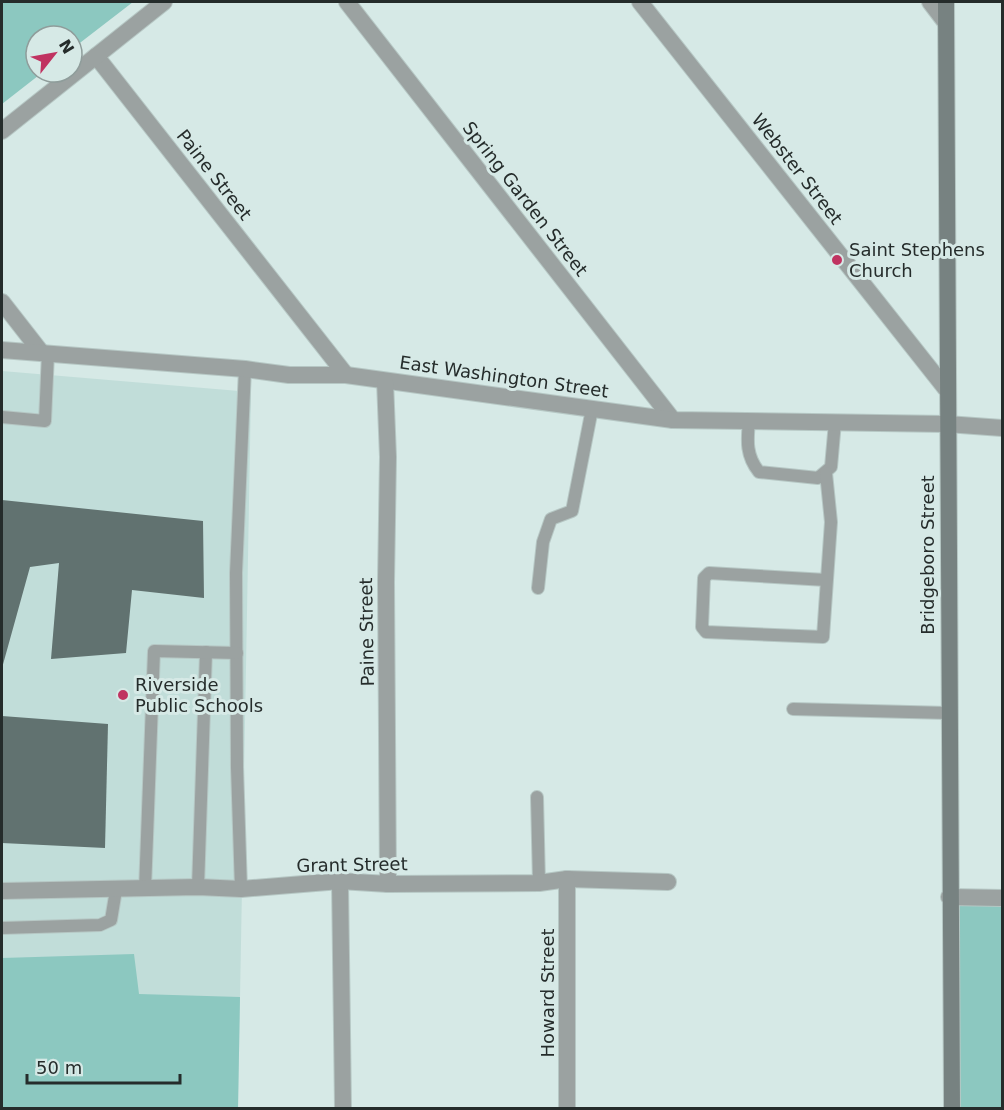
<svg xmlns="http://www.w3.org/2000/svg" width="1004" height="1110" font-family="'DejaVu Sans',sans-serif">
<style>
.built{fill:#c1ddd9}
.green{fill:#8cc8c0}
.building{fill:#617270}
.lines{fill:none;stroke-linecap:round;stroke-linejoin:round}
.service-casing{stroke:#b6c7c4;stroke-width:14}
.minor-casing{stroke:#b6c7c4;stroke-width:18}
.secondary-casing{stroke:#b6c7c4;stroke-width:18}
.service{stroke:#9ba2a1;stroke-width:12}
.minor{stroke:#9ba2a1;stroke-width:16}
.secondary{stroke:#778281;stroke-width:16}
.poi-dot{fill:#c03361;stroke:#d6e9e6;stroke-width:2}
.labels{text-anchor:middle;stroke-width:6;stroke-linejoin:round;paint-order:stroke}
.street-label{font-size:18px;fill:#252c2b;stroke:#d6e9e6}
.poi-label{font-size:18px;fill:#252c2b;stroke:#d6e9e6;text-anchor:start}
</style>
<rect width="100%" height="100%" fill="#d6e9e6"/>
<polygon class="built" points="2,371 251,392 238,1108 2,1108"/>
<g class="green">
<polygon points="2,2 133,2 72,49 72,36 36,36 36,72 43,72 2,104"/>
<polygon points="949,897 1002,898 1002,1108 952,1108"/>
<polygon points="134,954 139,994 240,997 238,1108 2,1108 2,958"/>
</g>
<g class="building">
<polygon points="2,500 203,521 204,598 132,590 126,653 51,659 59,563 30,567 2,668"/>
<polygon points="2,716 108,724 105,848 2,843"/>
</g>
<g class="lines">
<g class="service-casing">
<g id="service">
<polyline points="2,417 45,421 48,353"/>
<path d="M749,421c-2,20 -3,35 10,51l59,6 13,-11 4,-45"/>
<polyline points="826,473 831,522 823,637 706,632 702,627 704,578 709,573 826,580"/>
<polyline points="538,588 543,542 551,519 572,511 592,409"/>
<polyline points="793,709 948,713"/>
<polyline points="537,797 539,883"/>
<polyline points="198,887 206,652"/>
<polyline points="241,889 237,767 236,573 245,369"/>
<polyline points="145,890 154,651 237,653"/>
<polyline points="2,928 100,925 111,920 116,890"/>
</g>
</g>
<g class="minor-casing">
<g id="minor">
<polyline points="347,2 673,420"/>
<polyline points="640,2 946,389"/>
<polyline points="930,2 946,23"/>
<polyline points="96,56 346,375"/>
<polyline points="2,131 164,2"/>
<polyline points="2,302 41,352"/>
<polyline points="2,350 245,369 289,375 346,375 673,420 947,424 1002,428"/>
<polyline points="385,381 388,457 386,582 388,884"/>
<polyline points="340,881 343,1108"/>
<polyline points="2,891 198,887 241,889 340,881 388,884 539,883 567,879 668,882"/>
<polyline points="949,897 1002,898"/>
<polyline points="567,1108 567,879"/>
</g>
</g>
<g class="secondary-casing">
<polyline id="secondary" points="946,2 952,1108"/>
</g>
<use href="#service" class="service"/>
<use href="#minor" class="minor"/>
<use href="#secondary" class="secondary"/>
</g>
<g class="poi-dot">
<circle cx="837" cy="260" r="6"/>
<circle cx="123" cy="695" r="6"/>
</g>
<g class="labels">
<g class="street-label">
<text transform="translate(797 169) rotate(52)" y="6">Webster Street</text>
<text transform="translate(214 175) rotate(52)" y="6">Paine Street</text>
<text transform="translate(525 199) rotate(52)" y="6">Spring Garden Street</text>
<text transform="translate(504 377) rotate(8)" y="6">East Washington Street</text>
<text transform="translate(928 555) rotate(-90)" y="6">Bridgeboro Street</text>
<text transform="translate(367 632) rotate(-91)" y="6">Paine Street</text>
<text transform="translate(352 865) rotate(-1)" y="6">Grant Street</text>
<text transform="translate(548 993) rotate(-90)" y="6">Howard Street</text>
</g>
<g class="poi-label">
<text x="849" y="256">Saint Stephens<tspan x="849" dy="21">Church</tspan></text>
<text x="135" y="691">Riverside<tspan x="135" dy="21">Public Schools</tspan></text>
</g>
</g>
<rect width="1004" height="1110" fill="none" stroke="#252c2b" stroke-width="6"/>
<g transform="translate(54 54) rotate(59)"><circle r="28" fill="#d6e9e6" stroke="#8f9d9b" stroke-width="1.5"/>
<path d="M0-4.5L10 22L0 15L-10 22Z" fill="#c03361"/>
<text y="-9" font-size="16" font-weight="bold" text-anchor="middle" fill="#252c2b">N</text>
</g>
<path d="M27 1074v9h153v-9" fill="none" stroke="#252c2b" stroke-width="3"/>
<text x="36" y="1074" font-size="18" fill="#252c2b" stroke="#d6e9e6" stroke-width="4.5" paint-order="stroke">50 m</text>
</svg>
